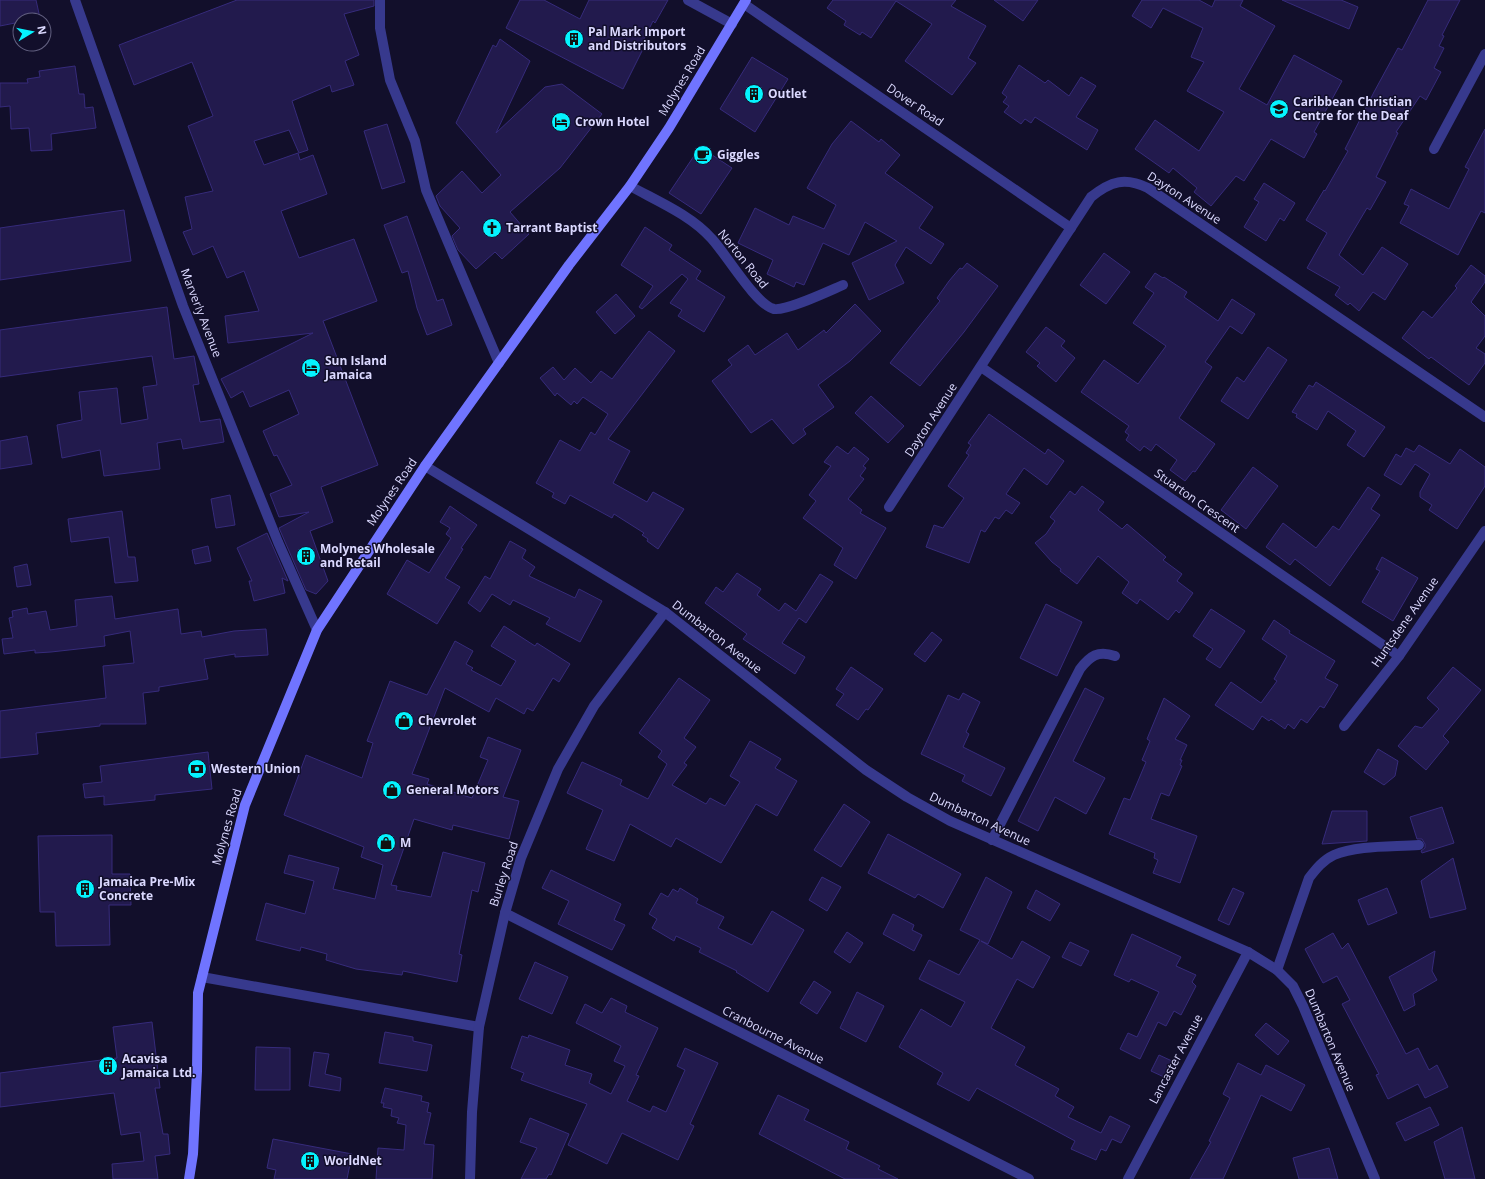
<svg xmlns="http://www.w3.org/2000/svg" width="1485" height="1179" font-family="'Open Sans',sans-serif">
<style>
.building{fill:#221a4d;stroke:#362b7b}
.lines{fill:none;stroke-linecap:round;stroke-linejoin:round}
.minor{stroke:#37398d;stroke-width:10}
.secondary{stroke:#7074ff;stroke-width:10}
.labels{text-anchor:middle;stroke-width:3;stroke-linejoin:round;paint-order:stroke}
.poi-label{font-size:12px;font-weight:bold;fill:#dbd9ff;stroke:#120f2b;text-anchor:start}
.street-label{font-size:12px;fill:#dbd9ff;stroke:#120f2b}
</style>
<rect width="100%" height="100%" fill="#120f2b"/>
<g class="building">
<polygon points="0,0 36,0 40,18 20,20 20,22 0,26"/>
<polygon points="237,0 374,0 374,6 344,14 359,55 345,61 354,85 332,92 330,85 292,101 308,150 299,153 289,130 254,141 264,165 298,153 300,160 313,155 327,194 281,211 299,258 354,239 377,301 323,321 378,465 321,487 333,522 310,531 328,581 316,594 306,590 279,528 309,512 279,517 270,494 292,485 277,455 274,456 263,431 299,414 289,390 250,407 243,391 231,398 221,379 313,333 228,343 225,316 259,311 244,271 227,278 213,246 193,255 183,232 192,229 185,197 213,191 188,126 213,116 192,62 134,85 119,45"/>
<polygon points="520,0 544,0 580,19 589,0 668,0 655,23 653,21 639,49 642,51 623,89 506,28"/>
<polygon points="833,0 956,0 951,6 986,26 968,58 976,63 952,95 905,61 932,24 896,1 871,38 862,32 860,35 844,25 846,21 827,8"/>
<polygon points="994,0 1038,0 1023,21"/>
<polygon points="1142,0 1199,0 1212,7 1215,0 1243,0 1240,6 1275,26 1239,89 1267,105 1294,55 1342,81 1314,132 1317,134 1304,158 1271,139 1244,181 1236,176 1211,206 1194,192 1197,188 1173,168 1169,173 1135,149 1155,120 1199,151 1224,112 1187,91 1204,62 1191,57 1203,28 1163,8 1151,28 1132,16"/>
<polygon points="1282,0 1341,0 1358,7 1349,29"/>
<polygon points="1428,0 1460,0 1442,35 1444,36 1439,46 1444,48 1434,68 1441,72 1426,100 1420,96 1396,132 1398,133 1376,177 1386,182 1370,210 1367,208 1339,255 1363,275 1382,247 1408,264 1385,300 1373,292 1359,311 1350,303 1348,305 1335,295 1340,287 1307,268 1327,233 1306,220 1324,190 1325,191 1348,151 1345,149 1374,92 1398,48 1402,50"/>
<polygon points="500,39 530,61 496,133 545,87 562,84 602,114 560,168 510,212 529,234 502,259 495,252 476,269 458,250 452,236 460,228 440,206 436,196 462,171 482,193 501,175 456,123 493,45 496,47"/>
<polygon points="752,57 788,79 755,132 720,109"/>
<polygon points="1019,65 1045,83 1048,80 1069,96 1081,77 1096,86 1076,117 1098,130 1087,150 1035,117 1031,123 1025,119 1021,124 1004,112 1009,106 1003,102 1007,97 1002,93"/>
<polygon points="75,66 79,94 84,94 85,108 93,107 96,128 51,134 52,150 31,151 29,128 11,129 10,106 0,107 0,83 28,83 27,79 40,77 39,71"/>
<polygon points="851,121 879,142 881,139 900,155 885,173 933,207 919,228 944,244 931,264 906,247 895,265 904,283 869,300 852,263 897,241 865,222 849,255 823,243 804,285 796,282 794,287 767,274 773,260 738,243 755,208 789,225 793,216 824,229 836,205 807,188 832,144"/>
<polygon points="387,124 405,182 382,189 364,131"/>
<polygon points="1485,129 1485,213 1481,211 1458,255 1400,223 1409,206 1404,204 1411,189 1449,209 1469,169 1465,167"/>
<polygon points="700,147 732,168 701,214 669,193"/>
<polygon points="1264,183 1295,203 1284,221 1280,218 1266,241 1244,227 1259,202 1254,199"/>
<polygon points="124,210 131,261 0,280 0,228"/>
<polygon points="407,216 437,301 443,299 452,325 427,335 417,308 408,271 402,273 384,225"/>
<polygon points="645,227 672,245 669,250 701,271 696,279 725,297 704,332 678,316 682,310 670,303 688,279 682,274 642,309 639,307 653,286 621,265"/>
<polygon points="1104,253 1130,272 1106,304 1080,285"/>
<polygon points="967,263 998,286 964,332 920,386 890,363 940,301 937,298 949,281 960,268 962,269"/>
<polygon points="1471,265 1485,276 1485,282 1471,302 1485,316 1485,336 1476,348 1485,354 1485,363 1469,385 1431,357 1429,359 1402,338 1423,311 1432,318 1457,288 1455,286"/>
<polygon points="1155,273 1163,278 1164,277 1187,292 1184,297 1218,321 1232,299 1255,314 1242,334 1230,326 1205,362 1212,367 1179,418 1215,444 1195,472 1193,471 1185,481 1170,470 1177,460 1156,444 1151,451 1144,446 1140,451 1126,440 1129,435 1125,432 1129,426 1081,392 1104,360 1138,384 1166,346 1133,323 1154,293 1145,287"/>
<polygon points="616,294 635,316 615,334 596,312"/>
<polygon points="855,304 881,331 850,361 818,385 834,407 803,429 806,434 793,444 772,419 751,433 712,381 732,365 728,360 748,345 755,355 787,333 798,350 824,330 826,333"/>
<polygon points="167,307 174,359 194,356 199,384 193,385 200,422 220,419 224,442 183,449 181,439 157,443 160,469 104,476 100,450 62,458 57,425 82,420 79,392 117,388 121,424 148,419 143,387 157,385 152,356 0,377 0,330"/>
<polygon points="1046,327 1065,341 1061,346 1075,358 1056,382 1037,366 1040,363 1026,352"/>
<polygon points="649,331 675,351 608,439 630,451 613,483 647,502 653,492 684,509 658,549 647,541 648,539 642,535 644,533 614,514 612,518 570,495 565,504 552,497 554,493 536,483 560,440 580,451 591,432 595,435 608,414 583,397 577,404 574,401 571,405 557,393 555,396 540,378 553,367 564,380 575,368 591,383 601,371 612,379"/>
<polygon points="1268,347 1287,360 1248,419 1221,401 1237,377 1244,382"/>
<polygon points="1316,382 1385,427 1364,457 1347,445 1356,431 1328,411 1317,430 1296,417 1297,414 1292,412 1309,385 1313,387"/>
<polygon points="871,396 904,426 888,443 855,413"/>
<polygon points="989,414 1045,454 1048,449 1064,461 1047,485 1024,468 1006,494 1020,503 1012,514 1006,510 999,519 995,517 985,532 981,530 969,563 926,547 934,525 943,528 964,498 948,486 969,455 966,453 971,445 968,443"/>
<polygon points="27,436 32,464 0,469 0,441"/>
<polygon points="1419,445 1450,464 1460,449 1485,467 1485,486 1457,529 1429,510 1432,505 1420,497 1420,492 1430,474 1415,464 1401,485 1384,475 1396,454 1401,457 1406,448 1414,452"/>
<polygon points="837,446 848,454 854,447 869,459 863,466 866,468 860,476 864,479 848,499 862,510 860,513 886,528 856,579 834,565 843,548 803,518 816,501 809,495 831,466 824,462"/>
<polygon points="1253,467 1278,486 1246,529 1221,510"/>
<polygon points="1082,486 1104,502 1098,510 1122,529 1127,524 1166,557 1163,560 1182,574 1177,581 1193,593 1179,613 1176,610 1168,620 1140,599 1137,604 1122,593 1129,582 1098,556 1077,584 1060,571 1061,569 1052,562 1035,543 1046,534 1055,521 1050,517 1070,491 1075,495"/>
<polygon points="1368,487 1380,495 1371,509 1380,515 1330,586 1295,559 1290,565 1266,547 1283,523 1316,548 1333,526 1339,530"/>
<polygon points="230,495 235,525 216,528 211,499"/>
<polygon points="450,506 477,525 461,548 463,549 445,578 460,587 437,624 387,594 407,560 429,573 451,538 446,534 450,528 440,522"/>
<polygon points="122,511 128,557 135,557 138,581 115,583 109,537 71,542 68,519"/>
<polygon points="267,533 288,581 282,578 285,593 254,601 249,581 252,581 237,548"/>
<polygon points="510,541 526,550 522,558 535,567 529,576 575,598 579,589 602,601 580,642 546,624 550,618 513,600 510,605 492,594 480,612 468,603 485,576 490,579"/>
<polygon points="208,546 211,561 195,564 192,550"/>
<polygon points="1382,557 1418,578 1393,621 1362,602 1380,571 1376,569"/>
<polygon points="27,564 31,585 17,587 14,567"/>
<polygon points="737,573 761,589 757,595 779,611 785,603 796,611 820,574 833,582 806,623 799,618 782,643 805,657 795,674 743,639 747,634 705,603 716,587 723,592"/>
<polygon points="112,596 115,619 178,609 181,634 201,631 202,637 234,631 266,629 268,655 235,657 235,654 204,659 208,679 159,687 159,691 143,693 146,724 100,724 100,726 36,733 38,754 0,758 0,711 106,698 103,666 134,663 130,631 104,636 105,646 51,652 35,653 35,650 4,654 2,639 13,638 9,618 13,617 12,611 27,608 28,614 46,611 50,630 77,626 75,600"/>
<polygon points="1046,604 1082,622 1057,676 1020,658"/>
<polygon points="1211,609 1245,631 1220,668 1206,659 1213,649 1193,636"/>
<polygon points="1274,620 1290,631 1289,633 1335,661 1325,678 1338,685 1324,708 1320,706 1307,723 1301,719 1294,729 1288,724 1285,729 1271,719 1269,721 1262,716 1253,730 1215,705 1231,682 1261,703 1277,681 1274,679 1287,656 1262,639"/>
<polygon points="504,626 535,646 537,643 570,664 559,682 553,678 533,711 527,708 524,714 496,698 489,712 445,688 412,774 429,779 427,784 472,798 488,760 480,757 488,737 521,750 503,797 519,801 509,839 453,825 452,830 414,819 391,885 397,886 396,890 431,897 443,852 485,863 478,892 472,890 459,954 462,955 457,982 403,971 402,975 356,969 326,960 327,954 301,947 300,951 256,940 266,903 305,914 314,881 284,873 289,855 339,868 333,889 375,899 383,865 361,857 364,847 284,815 306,755 362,778 373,743 367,741 390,681 427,695 455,641 473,651 466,664 473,668 471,670 501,686 516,661 491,646"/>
<polygon points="932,632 942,640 925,662 914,654"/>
<polygon points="851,667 883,689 868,710 866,709 858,720 836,705 844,694 836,689"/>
<polygon points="1453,667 1481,690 1443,736 1449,742 1426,770 1398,746 1415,726 1422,728 1439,709 1427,698"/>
<polygon points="679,678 710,700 684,738 696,747 684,763 687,765 672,785 706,804 710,798 725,806 740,782 730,776 750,741 781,759 775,768 797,781 777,816 756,804 721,863 676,838 671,847 630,824 614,861 586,849 603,810 567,793 582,762 622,780 620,785 648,799 667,764 658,757 662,751 639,733"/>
<polygon points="1085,688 1104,698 1073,761 1105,778 1086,814 1055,797 1038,831 1018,821"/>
<polygon points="963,693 980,702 966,732 969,734 963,747 1005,768 991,796 962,781 965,775 921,754 948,695 959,700"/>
<polygon points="1164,698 1190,716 1175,739 1187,745 1180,760 1182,760 1180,765 1182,766 1169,796 1161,793 1151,819 1197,836 1180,883 1153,873 1158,860 1154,858 1155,853 1109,834 1124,798 1130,800 1146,762 1142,760 1150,741 1147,739"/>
<polygon points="1378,749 1398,761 1395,776 1384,785 1364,772"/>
<polygon points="208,752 212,789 155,795 155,800 104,805 104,796 85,798 83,784 102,782 100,766"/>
<polygon points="844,804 870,822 841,867 814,850"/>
<polygon points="1442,807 1454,843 1422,853 1421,851 1425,848 1425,844 1422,839 1417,839 1410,817"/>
<polygon points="1332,811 1367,811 1367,841 1322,844"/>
<polygon points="888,834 961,874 943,908 918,894 915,898 868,873"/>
<polygon points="112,835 112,874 130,874 131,905 109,905 110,945 56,946 55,912 40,912 38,836"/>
<polygon points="1453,858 1466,909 1430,918 1421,881"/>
<polygon points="551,870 621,904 614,920 625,925 612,950 558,924 569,901 542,888"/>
<polygon points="822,877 841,887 827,911 809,900"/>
<polygon points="986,877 1012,892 988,944 981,941 1012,959 1022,941 1050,957 1033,988 1017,979 991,1028 1025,1047 1015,1065 1059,1089 1055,1096 1074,1107 1068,1117 1101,1133 1110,1116 1130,1126 1121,1143 1112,1139 1106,1151 1101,1149 1096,1160 1071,1149 1075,1141 977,1088 969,1101 937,1084 943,1073 899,1047 921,1009 951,1027 965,1002 919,979 929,960 959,975 980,940 960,930"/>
<polygon points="680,888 698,899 696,903 724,917 718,928 752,945 772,911 804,930 768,992 736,972 737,971 699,952 701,948 676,936 674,941 652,928 657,919 649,914 661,893 668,897 673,889 678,892"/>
<polygon points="1233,888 1244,893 1229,925 1218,920"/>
<polygon points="1387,888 1397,913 1368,925 1358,900"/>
<polygon points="1036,890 1060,904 1050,921 1027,908"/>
<polygon points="893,914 914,925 912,930 922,935 914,951 883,934"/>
<polygon points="847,932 863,943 850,963 834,952"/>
<polygon points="1333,933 1342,949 1348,943 1406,1054 1418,1048 1429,1070 1437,1065 1448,1087 1425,1098 1418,1084 1388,1099 1376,1075 1379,1074 1342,1004 1350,1000 1337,976 1323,983 1305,949"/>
<polygon points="1132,934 1181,957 1176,966 1196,975 1192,982 1196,986 1181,1015 1174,1011 1166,1026 1158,1022 1140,1059 1120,1049 1128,1033 1137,1037 1159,992 1131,979 1129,982 1114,975"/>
<polygon points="1070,942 1089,951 1081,966 1062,957"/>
<polygon points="1435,951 1432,971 1437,980 1413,994 1415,1005 1404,1011 1389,977"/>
<polygon points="535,962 568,977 552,1014 519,999"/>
<polygon points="814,981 831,992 817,1014 800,1003"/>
<polygon points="857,992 884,1006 866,1042 840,1028"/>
<polygon points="611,998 627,1006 625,1012 658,1028 636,1075 639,1076 627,1101 650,1112 653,1106 666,1112 685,1070 677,1066 685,1048 718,1063 690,1124 694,1126 678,1160 622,1133 607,1164 568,1145 587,1104 521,1080 524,1073 511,1068 522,1036 528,1038 529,1035 570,1050 565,1065 592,1074 589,1083 611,1094 625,1066 614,1061 621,1046 576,1023 585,1004 602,1013"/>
<polygon points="152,1022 160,1088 155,1088 163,1134 168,1134 170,1154 155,1156 158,1179 113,1179 112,1164 144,1161 140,1132 121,1135 114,1093 0,1107 0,1073 117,1058 113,1027"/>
<polygon points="1266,1023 1289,1041 1278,1055 1255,1035"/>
<polygon points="385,1032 413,1037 413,1041 432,1045 427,1071 379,1063"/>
<polygon points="256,1047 290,1048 290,1090 255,1090"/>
<polygon points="314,1052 329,1054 325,1074 341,1078 340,1091 309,1086"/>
<polygon points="1159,1055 1172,1061 1164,1077 1151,1071"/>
<polygon points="1238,1063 1261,1075 1266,1065 1305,1085 1291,1111 1261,1095 1223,1179 1190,1179 1211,1142 1209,1141 1230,1098 1223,1094"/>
<polygon points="385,1088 422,1096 421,1101 429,1103 427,1112 431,1113 424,1144 434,1145 432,1179 376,1179 378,1148 404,1150 406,1125 397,1123 399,1118 391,1116 392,1109 383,1107 384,1103 381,1103"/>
<polygon points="778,1095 809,1110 804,1120 849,1142 846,1149 880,1166 878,1169 898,1179 845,1179 759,1134"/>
<polygon points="1430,1107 1439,1125 1405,1141 1396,1123"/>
<polygon points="530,1118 569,1134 551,1175 549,1174 546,1179 521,1179 537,1148 520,1142"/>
<polygon points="1462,1127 1475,1179 1445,1179 1434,1142"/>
<polygon points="273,1139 352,1154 347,1179 274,1179 276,1170 267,1168"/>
<polygon points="1329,1148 1338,1179 1299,1179 1293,1158"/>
</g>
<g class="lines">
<g class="minor">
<polyline points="75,0 183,306 278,542 317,630"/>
<polyline points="380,0 380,28 390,80 415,141 426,190 499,363"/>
<polyline points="688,0 732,24"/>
<polyline points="744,4 1071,228"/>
<polyline points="1434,149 1485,54"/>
<path d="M630,186c27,15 61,29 82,53 14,15 44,66 62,70 13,2 55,-18 69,-24"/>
<polyline points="981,367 1399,656"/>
<polyline points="425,466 665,612 866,770 907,797 950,821 1248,952 1277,970 1293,986 1303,1006 1375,1179"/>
<path d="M889,507l202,-310c20,-16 34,-20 57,-9l337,229"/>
<polyline points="1344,726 1399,656 1485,531"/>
<path d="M992,840l88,-171c10,-13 18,-19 35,-13"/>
<polyline points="505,913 1029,1179"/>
<path d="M1277,970l32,-92c7,-9 14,-18 25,-23 23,-10 59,-8 85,-10"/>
<polyline points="202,977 479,1027"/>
<polyline points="470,1179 472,1112 479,1027 505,913 521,858 558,769 594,706 665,612"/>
<polyline points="1128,1179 1248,952"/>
</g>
<polyline class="secondary" points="189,1179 193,1154 197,1071 198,993 245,805 317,630 425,466 569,265 630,186 669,128 746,0"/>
</g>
<defs>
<g id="building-disc" transform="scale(1)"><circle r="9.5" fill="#05f3ff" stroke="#120f2b"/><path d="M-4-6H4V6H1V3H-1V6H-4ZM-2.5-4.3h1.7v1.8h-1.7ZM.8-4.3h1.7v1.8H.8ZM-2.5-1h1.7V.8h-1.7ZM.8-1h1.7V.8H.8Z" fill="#111"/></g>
<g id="school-disc" transform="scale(1)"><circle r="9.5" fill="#05f3ff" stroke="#120f2b"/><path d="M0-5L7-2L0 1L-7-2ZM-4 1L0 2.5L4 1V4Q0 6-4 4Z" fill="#111"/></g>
<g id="hotel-disc" transform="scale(1)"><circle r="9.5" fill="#05f3ff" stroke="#120f2b"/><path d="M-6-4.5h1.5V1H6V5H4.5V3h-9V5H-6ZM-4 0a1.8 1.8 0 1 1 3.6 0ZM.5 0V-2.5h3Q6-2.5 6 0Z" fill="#111"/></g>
<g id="cafe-disc" transform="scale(1)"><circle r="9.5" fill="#05f3ff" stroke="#120f2b"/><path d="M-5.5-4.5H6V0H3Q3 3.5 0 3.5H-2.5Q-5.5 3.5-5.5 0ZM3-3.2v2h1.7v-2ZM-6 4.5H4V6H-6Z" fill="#111"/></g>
<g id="church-disc" transform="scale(1)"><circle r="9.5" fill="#05f3ff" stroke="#120f2b"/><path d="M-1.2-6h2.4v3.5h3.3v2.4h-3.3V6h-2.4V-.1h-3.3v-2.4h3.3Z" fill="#111"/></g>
<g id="shop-disc" transform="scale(1)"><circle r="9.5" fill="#05f3ff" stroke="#120f2b"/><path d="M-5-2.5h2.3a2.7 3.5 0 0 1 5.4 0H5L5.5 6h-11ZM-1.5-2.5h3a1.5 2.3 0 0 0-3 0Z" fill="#111"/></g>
<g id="bank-disc" transform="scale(1)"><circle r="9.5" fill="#05f3ff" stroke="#120f2b"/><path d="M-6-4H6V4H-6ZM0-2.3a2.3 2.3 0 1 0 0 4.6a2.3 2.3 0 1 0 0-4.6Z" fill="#111"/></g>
</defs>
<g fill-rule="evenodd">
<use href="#building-disc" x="574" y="39"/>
<use href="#building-disc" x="754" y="94"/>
<use href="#school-disc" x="1279" y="109"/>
<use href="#hotel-disc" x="561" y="122"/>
<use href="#cafe-disc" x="703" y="155"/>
<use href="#church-disc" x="492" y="228"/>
<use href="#hotel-disc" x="311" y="368"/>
<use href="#building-disc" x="306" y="556"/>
<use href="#shop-disc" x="404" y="721"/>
<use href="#bank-disc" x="197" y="769"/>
<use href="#shop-disc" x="392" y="790"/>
<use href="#shop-disc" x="386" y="843"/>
<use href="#building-disc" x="85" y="889"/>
<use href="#building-disc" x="108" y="1066"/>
<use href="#building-disc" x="310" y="1161"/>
</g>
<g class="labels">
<g class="poi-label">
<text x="588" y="36">Pal Mark Import<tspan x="588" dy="14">and Distributors</tspan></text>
<text x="768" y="98">Outlet</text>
<text x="1293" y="106">Caribbean Christian<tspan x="1293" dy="14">Centre for the Deaf</tspan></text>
<text x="575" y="126">Crown Hotel</text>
<text x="717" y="159">Giggles</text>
<text x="506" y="232">Tarrant Baptist</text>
<text x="325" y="365">Sun Island<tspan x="325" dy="14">Jamaica</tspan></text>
<text x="320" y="553">Molynes Wholesale<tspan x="320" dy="14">and Retail</tspan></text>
<text x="418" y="725">Chevrolet</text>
<text x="211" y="773">Western Union</text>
<text x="406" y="794">General Motors</text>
<text x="400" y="847">M</text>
<text x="99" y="886">Jamaica Pre-Mix<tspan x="99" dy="14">Concrete</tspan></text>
<text x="122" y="1063">Acavisa<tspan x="122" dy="14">Jamaica Ltd.</tspan></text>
<text x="324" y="1165">WorldNet</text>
</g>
<g class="street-label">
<text transform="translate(682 81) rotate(-59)" y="4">Molynes Road</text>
<text transform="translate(915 105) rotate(34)" y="4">Dover Road</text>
<text transform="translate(1184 198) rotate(33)" y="4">Dayton Avenue</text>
<text transform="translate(743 259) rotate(51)" y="4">Norton Road</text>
<text transform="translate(201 313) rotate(69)" y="4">Marverly Avenue</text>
<text transform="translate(931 420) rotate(-57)" y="4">Dayton Avenue</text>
<text transform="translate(392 492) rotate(-56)" y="4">Molynes Road</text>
<text transform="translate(1197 501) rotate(35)" y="4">Stuarton Crescent</text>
<text transform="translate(1405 622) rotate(-55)" y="4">Huntsdene Avenue</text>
<text transform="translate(717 637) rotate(38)" y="4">Dumbarton Avenue</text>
<text transform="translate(980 819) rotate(25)" y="4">Dumbarton Avenue</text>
<text transform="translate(227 827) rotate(-74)" y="4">Molynes Road</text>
<text transform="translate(504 874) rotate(-72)" y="4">Burley Road</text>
<text transform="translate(773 1035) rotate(27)" y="4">Cranbourne Avenue</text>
<text transform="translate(1330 1040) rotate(67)" y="4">Dumbarton Avenue</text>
<text transform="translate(1176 1059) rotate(-62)" y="4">Lancaster Avenue</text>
</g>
</g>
<g transform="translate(32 32) rotate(80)"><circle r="19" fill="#120f2b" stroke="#626080"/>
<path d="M0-3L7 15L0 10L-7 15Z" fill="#05f3ff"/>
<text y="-6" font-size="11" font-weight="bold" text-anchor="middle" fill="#dbd9ff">N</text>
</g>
</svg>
